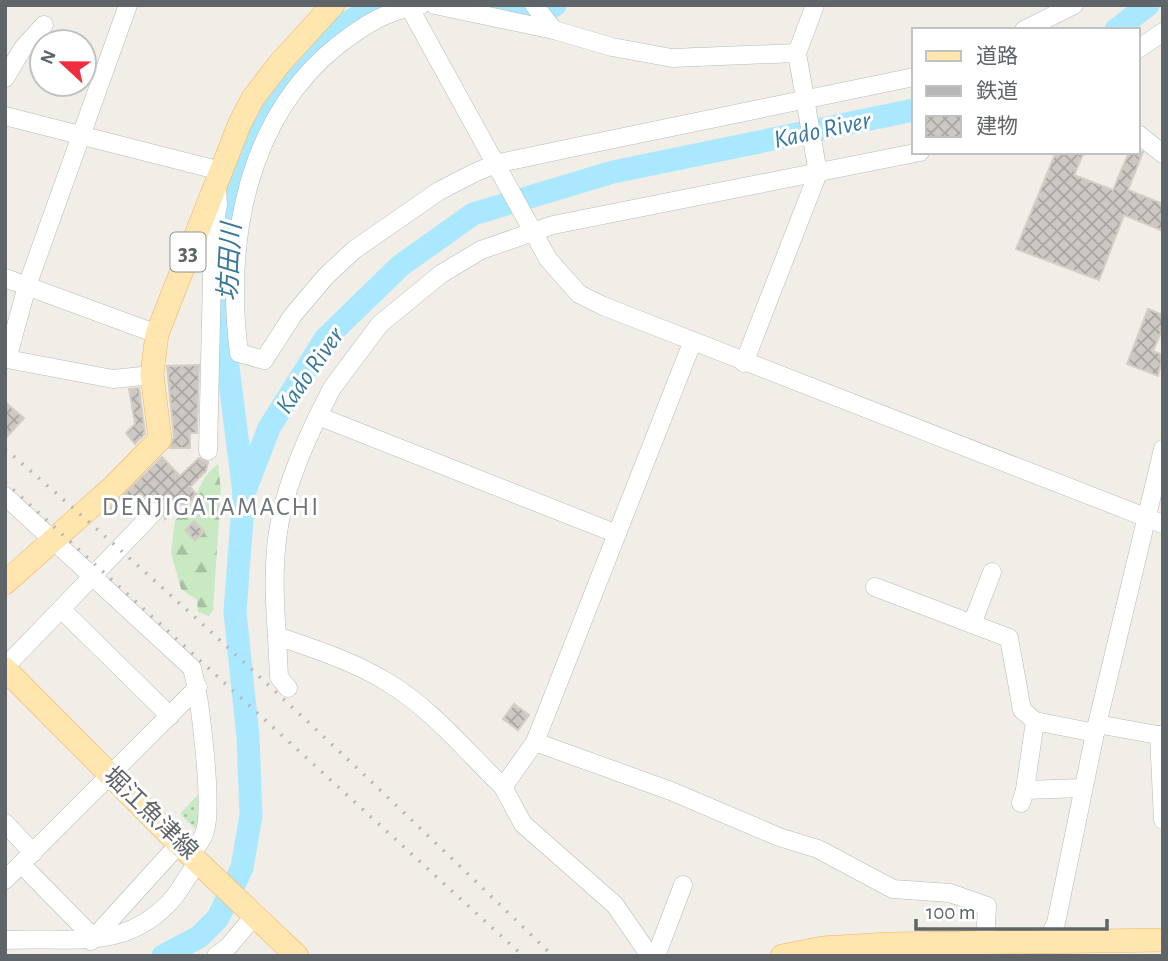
<svg xmlns="http://www.w3.org/2000/svg" width="1168" height="961" font-family="'Alegreya Sans','Noto Sans JP',sans-serif">
<style>
.forest{fill:url(#forest-firs)}
.park{fill:url(#park-dots)}
.lines{fill:none;stroke-linecap:round;stroke-linejoin:round}
.river{stroke:#a9e8ff;stroke-width:23}
.building{fill:url(#building-cross-hatch);stroke:#d6cec5;stroke-width:2}
.minor-casing{stroke:#b7babe;stroke-width:19}
.major-casing{stroke:#f7b15a;stroke-width:24}
.minor{stroke:#fff;stroke-width:18}
.major{stroke:#ffe5ae;stroke-width:23}
.rail{stroke:#b5b6b7;stroke-width:3.5;stroke-dasharray:2 9;stroke-linecap:butt}
.labels{text-anchor:middle;stroke-width:6;stroke-linejoin:round;paint-order:stroke}
.shield{fill:#fff;stroke:#8e9295;stroke-width:2}
.shield-label{font-size:23px;font-weight:bold;fill:#5e6468}
.street-label{font-size:24px;fill:#5e6468;stroke:#fff}
.water-label{font-size:26px;font-style:italic;fill:#38789b;stroke:#fff}
.neighbourhood-label{font-size:26px;letter-spacing:2px;fill:#6f767a;stroke:#fff}
</style>
<defs>
<pattern id="forest-firs" width="22" height="20" patternUnits="userSpaceOnUse" patternTransform="scale(1.75)"><rect width="22" height="20" fill="#c9e9c3"/><path d="M5 1l3.5 6h-7zM16 11l3.5 6h-7z" fill="#a6c0a2"/></pattern>
<pattern id="park-dots" width="8" height="8" patternUnits="userSpaceOnUse" patternTransform="scale(1.75)"><rect width="8" height="8" fill="#c9e9c3"/><path d="M2 2h.1M6 6h.1" fill="none" stroke="#a6c0a2" stroke-width="1.8" stroke-linecap="round"/></pattern>
<pattern id="building-cross-hatch" width="8" height="8" patternUnits="userSpaceOnUse" patternTransform="scale(1.75)"><rect width="8" height="8" fill="#ccc8c4"/><path d="M0 0l8 8M0 8l8-8" fill="none" stroke="#a9a6a3"/></pattern>
</defs>
<rect width="100%" height="100%" fill="#f1ede7"/>
<path class="forest" d="M218,464l3,27 -8,119 -4,6 -11,-4 -1,-12 -16,-11 -10,-36 4,-33c24,-17 21,-40 43,-56z"/>
<polygon class="park" points="206,786 203,836 180,814"/>
<g class="lines">
<g class="river">
<polyline points="486,5 540,15 555,5"/>
<polyline points="1116,30 1148,5"/>
<polyline points="244,493 227,359 227,223 247,158 268,106 312,52 344,24 381,5"/>
<polyline points="163,956 199,937 218,918 242,868 251,815 248,737 235,612 244,493 269,428 325,339 400,266 473,214 613,172 914,110"/>
</g>
</g>
<g class="building">
<polygon points="1056,152 1084,152 1074,175 1113,190 1129,152 1143,152 1128,190 1163,204 1163,231 1124,215 1099,280 1016,249"/>
<polygon points="1148,309 1163,315 1163,328 1153,351 1163,355 1158,376 1127,364"/>
<polygon points="199,365 197,433 190,433 190,448 170,448 174,437 167,366"/>
<polygon points="139,388 145,434 135,444 126,433 135,424 129,389"/>
<polygon points="5,402 24,418 5,439"/>
<polygon points="162,457 180,476 199,458 208,462 206,471 190,487 197,495 185,506 182,503 165,519 162,504 149,502 140,493 133,499 130,496 113,511 110,508"/>
<polygon points="194,521 204,531 195,541 185,530"/>
<polygon points="514,704 529,715 518,730 503,719"/>
</g>
<g class="lines">
<g class="minor-casing">
<g id="minor">
<polyline points="128,5 27,286 7,359 113,379 152,375"/>
<polyline points="408,5 548,259 579,294 603,306 1163,524"/>
<path d="M421,5c-34,5 -57,20 -84,41 -91,73 -112,197 -98,307l25,7 29,-45 33,-39 28,-26 85,-59 35,-18 21,-9 85,-18 334,-69"/>
<polyline points="435,5 554,30"/>
<polyline points="534,5 554,30 612,47 672,58 797,53"/>
<polyline points="1024,30 1074,5"/>
<polyline points="1138,49 1163,32"/>
<polyline points="5,78 23,48 44,25"/>
<polyline points="5,116 221,171"/>
<polyline points="1138,134 1163,154"/>
<polyline points="5,278 157,334"/>
<polyline points="744,363 818,173 797,53 815,5"/>
<polyline points="318,416 332,388 380,324 441,274 481,250 553,225 920,152"/>
<polyline points="208,451 213,235 218,204 217,190"/>
<path d="M5,496l187,172c8,28 21,136 13,163 -2,9 -9,16 -15,22"/>
<polyline points="154,512 61,609 170,716"/>
<polyline points="875,587 1009,638 1022,710 1035,721 1095,733"/>
<polyline points="972,624 992,572"/>
<path d="M277,636c-7,-93 0,-135 41,-220l299,118"/>
<polyline points="5,667 61,609"/>
<path d="M288,688l-9,-11 -2,-41c37,13 76,25 110,46 44,26 79,69 116,105"/>
<polyline points="1097,724 1163,736"/>
<polyline points="1159,735 1163,820"/>
<polyline points="535,742 671,791 779,837 818,849 893,889 950,893 987,906 985,942"/>
<polyline points="1025,790 1035,721"/>
<polyline points="1021,803 1025,790 1083,788"/>
<polyline points="5,823 33,853"/>
<polyline points="21,864 89,933 91,941 179,844"/>
<polyline points="5,880 198,687"/>
<path d="M5,940c65,-4 122,14 170,-44 8,-11 15,-24 24,-35"/>
<polyline points="1046,942 1056,923 1095,733 1163,449"/>
<polyline points="216,956 228,947 255,915"/>
<polyline points="650,956 615,905 523,824 503,787 535,742 692,343"/>
<polyline points="656,956 683,885"/>
</g>
</g>
<g class="major-casing">
<g id="major">
<polyline points="5,583 114,486 160,439 152,375 157,334 240,123 253,98 280,63 333,5"/>
<polyline points="5,669 179,844 297,956"/>
<polyline points="782,956 823,948 889,944 1163,940"/>
</g>
</g>
<use href="#minor" class="minor"/>
<use href="#major" class="major"/>
<g class="rail">
<path d="M5,449c189,162 369,334 548,507"/>
<polyline points="5,482 523,956"/>
</g>
</g>
<g class="labels">
<rect class="shield" x="170.5" y="232.5" width="35" height="39" rx="5"/>
<g class="shield-label">
<text x="188" y="260">33</text>
</g>
<g class="street-label">
<text transform="translate(151 813) rotate(44)" y="8">堀江魚津線</text>
</g>
<g class="water-label">
<text transform="translate(822 129) rotate(-12)" y="9">Kado River</text>
<text transform="translate(229 262) rotate(-87)" y="9">坊田川</text>
<text transform="translate(309 370) rotate(-55)" y="9">Kado River</text>
</g>
<g class="neighbourhood-label">
<text x="211" y="515">DENJIGATAMACHI</text>
</g>
</g>
<rect width="1168" height="961" fill="none" stroke="#5e6468" stroke-width="14"/>
<rect x="912" y="28" width="228" height="126" fill="#ffffff" stroke="#bfc1c3" stroke-width="2"/>
<rect x="926" y="51" width="35" height="10" fill="#ffe5ae" stroke="#bfc1c3" stroke-width="2"/>
<text x="976" y="63" font-size="21" fill="#5e6468">道路</text>
<rect x="926" y="86" width="35" height="10" fill="#b5b6b7" stroke="#bfc1c3" stroke-width="2"/>
<text x="976" y="98" font-size="21" fill="#5e6468">鉄道</text>
<rect x="926" y="116" width="35" height="21" fill="url(#building-cross-hatch)" stroke="#bfc1c3" stroke-width="2"/>
<text x="976" y="133" font-size="21" fill="#5e6468">建物</text>
<g transform="translate(63 63) rotate(292)"><circle r="33" fill="#ffffff" stroke="#bfc1c3" stroke-width="2"/>
<path d="M0-5L12 26L0 18L-12 26Z" fill="#f02d3e"/>
<text y="-10" font-size="19" font-weight="bold" text-anchor="middle" fill="#5e6468">N</text>
</g>
<path d="M916 919v10h191v-10" fill="none" stroke="#5e6468" stroke-width="3.5"/>
<text x="926" y="919" font-size="21" fill="#5e6468" stroke="#ffffff" stroke-width="5" paint-order="stroke">100 m</text>
</svg>
